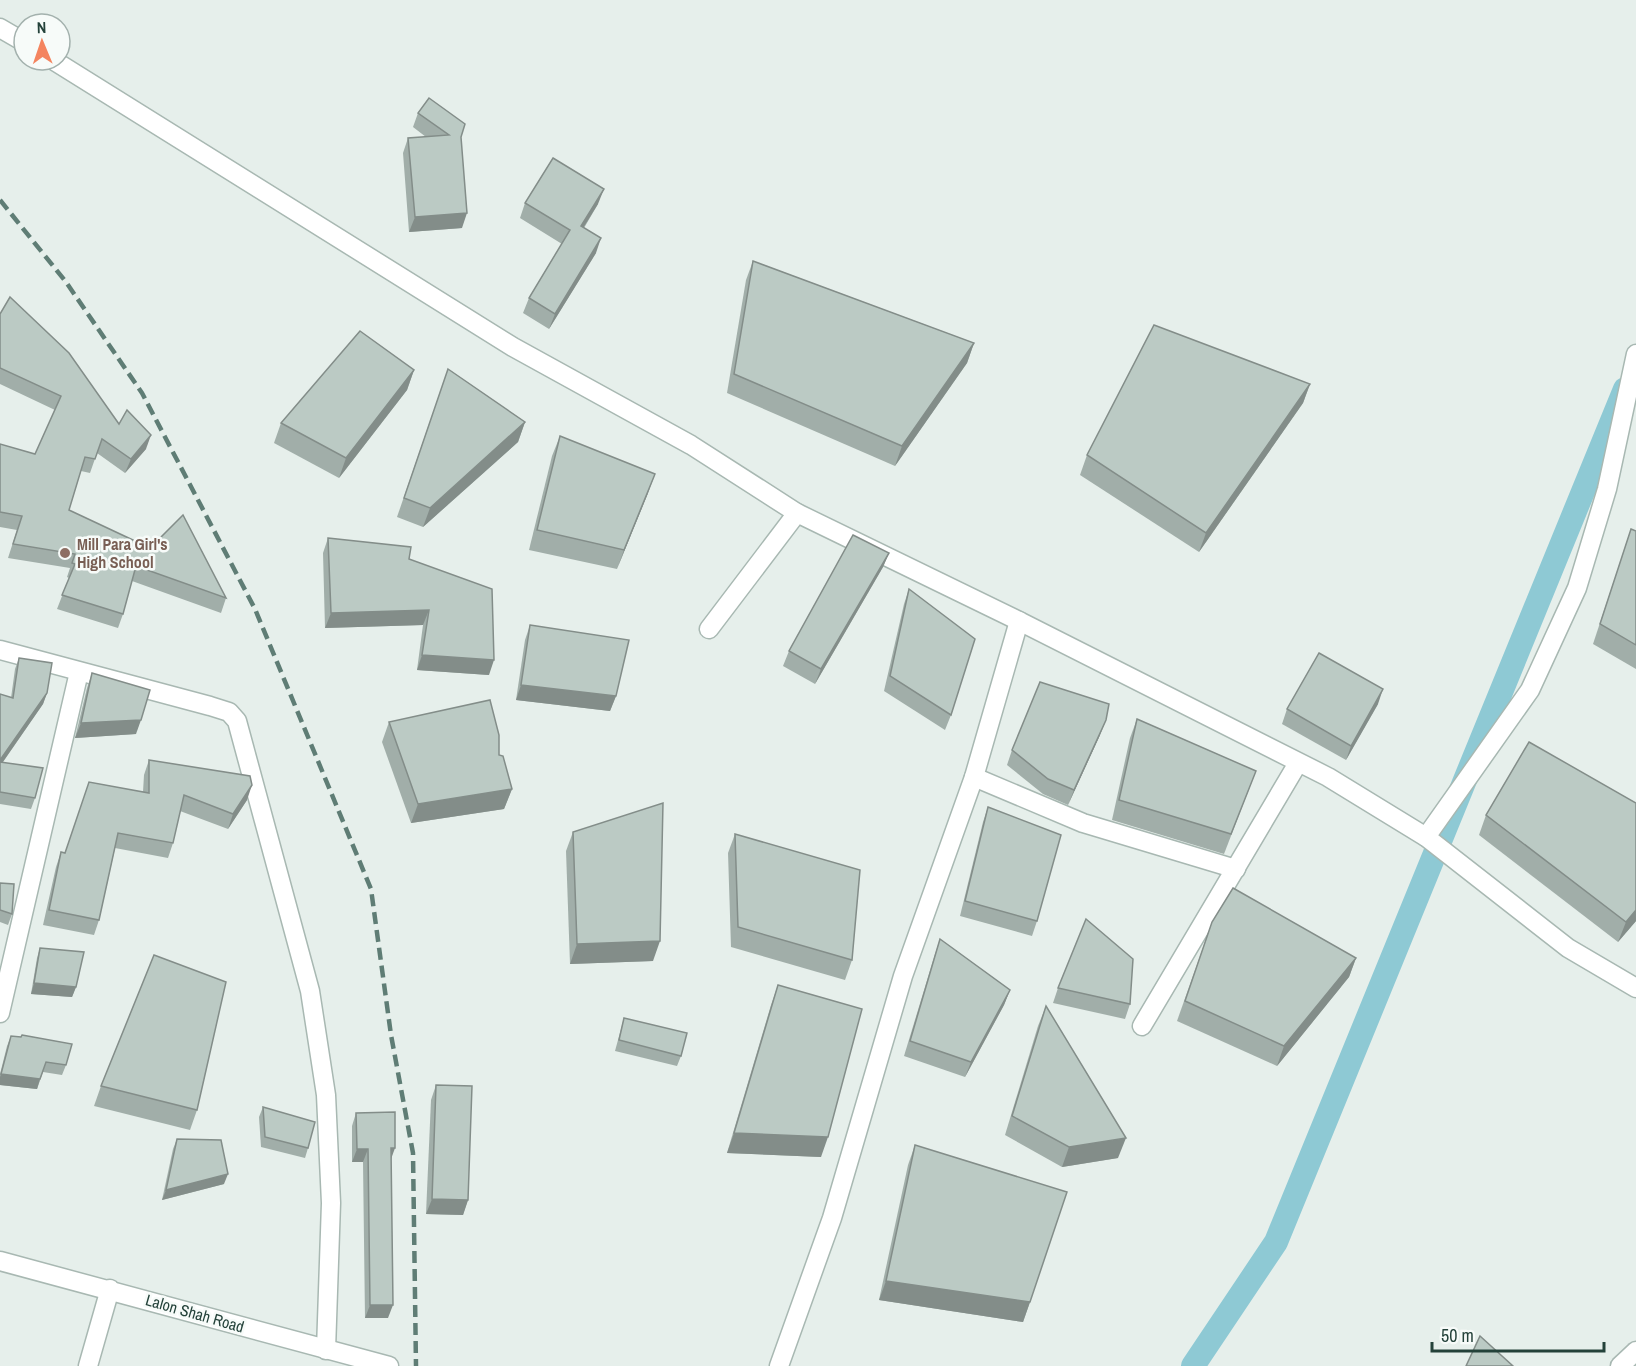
<svg xmlns="http://www.w3.org/2000/svg" width="1636" height="1366" font-family="'Archivo Narrow',sans-serif">
<style>
.lines{fill:none;stroke-linecap:round;stroke-linejoin:round}
.canal{stroke:#8ec9d4;stroke-width:24}
.street-casing{stroke:#a8b8b2;stroke-width:21}
.street{stroke:#fff;stroke-width:18}
.rail{stroke:#5f7d75;stroke-width:4.5;stroke-dasharray:12 6;stroke-linecap:butt}
.wall{fill:#a1aea9}
.shaded-wall{fill:#838d89}
.building{fill:#bbcac4;stroke:#838d89;stroke-width:1.5}
.education-dot{fill:#8d6e63;stroke:#f7fbf9;stroke-width:2}
.labels{text-anchor:middle;stroke-width:5;stroke-linejoin:round;paint-order:stroke}
.education-label{font-size:16px;font-weight:bold;fill:#785e54;stroke:#f7fbf9;text-anchor:start}
.street-label{font-size:16px;fill:#24423a;stroke:#f7fbf9}
</style>
<rect width="100%" height="100%" fill="#e6efeb"/>
<g class="lines">
<polyline class="canal" points="1193,1366 1276,1242 1625,389"/>
<g class="street-casing">
<g id="street">
<polyline points="0,28 24,42"/>
<polyline points="53,60 513,347 691,445 797,513 1019,621 1328,777 1426,837 1568,948 1636,988"/>
<polyline points="709,629 797,513"/>
<polyline points="0,650 210,706 229,712 237,721 310,991 326,1095 331,1203 326,1350"/>
<polyline points="974,777 1083,823 1236,869"/>
<polyline points="1426,837 1530,690 1577,588 1607,489 1636,354"/>
<polyline points="0,1013 79,672"/>
<polyline points="1142,1026 1298,763"/>
<polyline points="0,1261 389,1366"/>
<polyline points="88,1366 110,1289"/>
<polyline points="779,1366 832,1218 903,976 974,777 1019,621"/>
<polyline points="1620,1366 1636,1351"/>
</g>
</g>
<use href="#street" class="street"/>
<polyline class="rail" points="0,200 66,282 142,393 255,609 371,889 391,1035 413,1153 416,1366"/>
</g>
<g class="wall">
<polygon points="418,113 461,137 462,228 409,232 403,153 408,138 426,137 413,127"/>
<polygon points="525,203 598,204 584,228 596,253 549,329 523,313 529,298 562,244 520,218"/>
<polygon points="753,261 974,343 967,363 895,466 727,393 746,280"/>
<polygon points="0,314 146,449 125,473 97,453 90,473 81,471 69,510 226,598 221,613 132,581 123,614 118,628 57,609 69,578 67,577 70,568 8,558 17,530 0,527 0,444 35,454 55,410 0,384"/>
<polygon points="448,369 525,422 518,442 423,527 397,517"/>
<polygon points="414,370 407,390 339,478 274,443 281,423"/>
<polygon points="1310,384 1303,403 1199,552 1080,475 1087,455"/>
<polygon points="560,436 648,493 617,569 529,550 552,456"/>
<polygon points="1631,529 1636,531 1636,669 1593,644"/>
<polygon points="328,538 409,559 489,675 417,670 423,625 325,628 323,553"/>
<polygon points="889,553 883,567 815,684 783,666 789,651"/>
<polygon points="909,589 951,715 945,730 884,691 904,604"/>
<polygon points="530,625 616,696 610,711 516,700 525,640"/>
<polygon points="19,658 47,693 43,704 3,762 35,798 31,809 0,804 0,694 11,698 15,669"/>
<polygon points="92,673 136,734 75,738 87,688"/>
<polygon points="1378,704 1346,760 1282,724 1287,709"/>
<polygon points="1137,719 1256,771 1224,854 1112,820 1130,738"/>
<polygon points="389,722 499,755 512,789 504,809 411,823 382,742"/>
<polygon points="1100,735 1068,805 1043,794 1007,765 1012,750"/>
<polygon points="149,760 247,800 228,829 180,811 173,843 168,858 115,848 99,920 94,935 43,925 56,867 61,852 64,853 143,792 144,775"/>
<polygon points="1636,803 1636,921 1618,942 1479,835 1486,815"/>
<polygon points="988,807 1037,921 1032,936 960,916 983,822"/>
<polygon points="573,832 653,961 570,964 566,851"/>
<polygon points="735,834 852,960 845,980 731,947 728,853"/>
<polygon points="0,883 12,914 8,925 0,922"/>
<polygon points="1212,922 1356,958 1349,977 1277,1066 1177,1021"/>
<polygon points="940,939 1010,990 1004,1005 965,1077 904,1056 935,954"/>
<polygon points="40,948 76,987 72,997 31,994 37,958"/>
<polygon points="778,985 821,1157 727,1153 771,1005"/>
<polygon points="1058,988 1130,1004 1125,1019 1053,1003"/>
<polygon points="1046,1006 1118,1158 1062,1167 1005,1135 1038,1026"/>
<polygon points="624,1018 681,1056 677,1066 615,1051"/>
<polygon points="11,1036 66,1065 62,1075 43,1072 37,1089 0,1085 0,1074 7,1046"/>
<polygon points="436,1085 468,1200 463,1215 426,1214 431,1100"/>
<polygon points="101,1086 197,1110 190,1130 94,1106"/>
<polygon points="263,1107 308,1148 305,1158 261,1147 259,1117"/>
<polygon points="356,1113 391,1158 388,1318 365,1318 363,1162 352,1162 352,1126"/>
<polygon points="177,1139 224,1184 162,1200 173,1149"/>
<polygon points="915,1145 1030,1302 1023,1322 879,1300 908,1165"/>
</g>
<g class="shaded-wall">
<polygon points="604,189 598,204 575,241 581,226"/>
<polygon points="467,213 462,228 409,232 415,217"/>
<polygon points="601,238 596,253 549,329 555,314"/>
<polygon points="974,343 967,363 895,466 902,446"/>
<polygon points="414,370 407,390 339,478 346,458"/>
<polygon points="1310,384 1303,403 1199,552 1206,533"/>
<polygon points="525,422 518,442 423,527 430,508"/>
<polygon points="151,435 146,449 125,473 131,459"/>
<polygon points="655,474 648,493 617,569 624,550"/>
<polygon points="889,553 883,567 815,684 821,669"/>
<polygon points="429,610 423,625 325,628 331,613"/>
<polygon points="422,655 494,660 489,675 417,670"/>
<polygon points="521,685 616,696 610,711 516,700"/>
<polygon points="1383,689 1378,704 1346,760 1351,746"/>
<polygon points="47,693 43,704 0,766 0,760"/>
<polygon points="141,720 136,734 75,738 81,723"/>
<polygon points="1106,720 1100,735 1068,805 1074,790"/>
<polygon points="252,785 247,800 228,829 233,814"/>
<polygon points="512,789 504,809 411,823 418,804"/>
<polygon points="1636,910 1636,921 1618,942 1626,922"/>
<polygon points="660,941 653,961 570,964 577,944"/>
<polygon points="1356,958 1349,977 1277,1066 1284,1046"/>
<polygon points="34,983 76,987 72,997 31,994"/>
<polygon points="1010,990 1004,1005 965,1077 971,1062"/>
<polygon points="1,1074 40,1079 37,1089 0,1085 0,1077"/>
<polygon points="734,1133 828,1137 821,1157 727,1153"/>
<polygon points="1126,1138 1118,1158 1062,1167 1069,1147"/>
<polygon points="391,1148 395,1148 390,1162"/>
<polygon points="357,1149 368,1149 363,1162 352,1162"/>
<polygon points="228,1174 224,1184 162,1200 166,1190"/>
<polygon points="432,1199 468,1200 463,1215 426,1214"/>
<polygon points="886,1281 1030,1302 1023,1322 879,1300"/>
<polygon points="370,1305 393,1305 388,1318 365,1318"/>
</g>
<g class="building">
<polygon points="429,98 465,124 461,137 467,213 415,217 408,138 449,135 418,113"/>
<polygon points="553,158 604,189 581,226 601,238 555,314 529,298 570,230 525,203"/>
<polygon points="753,261 974,343 902,446 734,374"/>
<polygon points="10,297 69,353 119,424 127,410 151,435 131,459 102,439 95,459 85,457 69,510 150,548 183,515 226,598 136,566 123,614 62,595 75,564 72,563 75,554 13,544 22,516 0,512 0,444 35,454 61,396 0,368 0,314"/>
<polygon points="1154,325 1310,384 1206,533 1087,455"/>
<polygon points="360,331 414,370 346,458 281,423"/>
<polygon points="448,369 525,422 430,508 404,498"/>
<polygon points="560,436 655,474 624,550 537,530"/>
<polygon points="1631,529 1636,531 1636,645 1600,624"/>
<polygon points="853,535 889,553 821,669 789,651"/>
<polygon points="328,538 411,547 409,559 492,589 494,660 422,655 429,610 331,613"/>
<polygon points="909,589 975,639 951,715 890,676"/>
<polygon points="530,625 629,640 616,696 521,685"/>
<polygon points="1319,653 1383,689 1351,746 1287,709"/>
<polygon points="19,658 52,663 47,693 0,760 0,694 13,698"/>
<polygon points="92,673 150,690 141,720 81,723"/>
<polygon points="1040,682 1109,704 1106,720 1074,790 1048,779 1012,750"/>
<polygon points="490,700 499,735 499,755 503,756 512,789 418,804 389,722"/>
<polygon points="1137,719 1256,771 1231,834 1119,800"/>
<polygon points="1529,742 1636,803 1636,910 1626,922 1486,815"/>
<polygon points="149,760 250,776 252,785 233,814 184,795 173,843 118,833 99,920 49,910 61,852 65,853 89,782 149,793"/>
<polygon points="0,762 43,768 35,798 0,792"/>
<polygon points="663,803 660,941 577,944 573,832"/>
<polygon points="988,807 1061,835 1037,921 965,901"/>
<polygon points="735,834 860,870 852,960 738,927"/>
<polygon points="0,883 14,884 12,914 0,910"/>
<polygon points="1233,888 1356,958 1284,1046 1185,1001 1212,922"/>
<polygon points="1086,919 1133,959 1130,1004 1058,988"/>
<polygon points="940,939 1010,990 971,1062 910,1041"/>
<polygon points="40,948 84,952 76,987 34,983"/>
<polygon points="154,955 226,982 197,1110 101,1086"/>
<polygon points="778,985 862,1009 828,1137 734,1133"/>
<polygon points="1046,1006 1126,1138 1069,1147 1012,1116"/>
<polygon points="624,1018 687,1033 681,1056 619,1040"/>
<polygon points="22,1035 72,1044 66,1065 46,1062 40,1079 1,1074 11,1036 21,1037"/>
<polygon points="436,1085 472,1086 468,1200 432,1199"/>
<polygon points="263,1107 315,1122 308,1148 265,1137"/>
<polygon points="395,1112 395,1148 391,1148 393,1305 370,1305 368,1149 357,1149 356,1113"/>
<polygon points="177,1139 221,1140 228,1174 166,1190"/>
<polygon points="915,1145 1067,1192 1030,1302 886,1281"/>
<polygon points="1480,1336 1513,1366 1466,1366"/>
</g>
<circle class="education-dot" cx="65" cy="553" r="6"/>
<g class="labels">
<g class="education-label">
<text x="77" y="550">Mill Para Girl's<tspan x="77" dy="18">High School</tspan></text>
</g>
<g class="street-label">
<text transform="translate(195 1313) rotate(16)" y="6">Lalon Shah Road</text>
</g>
</g>
<g transform="translate(42 42) rotate(358)"><circle r="28" fill="#f7fbf9" stroke="#a3b1ad" stroke-width="1.5"/>
<path d="M0-4.5L10 22L0 15L-10 22Z" fill="#f4845f"/>
<text y="-9" font-size="16" font-weight="bold" text-anchor="middle" fill="#24423a">N</text>
</g>
<path d="M1432 1342v9h172v-9" fill="none" stroke="#24423a" stroke-width="3"/>
<text x="1441" y="1342" font-size="18" fill="#24423a" stroke="#f7fbf9" stroke-width="4.5" paint-order="stroke">50 m</text>
</svg>
